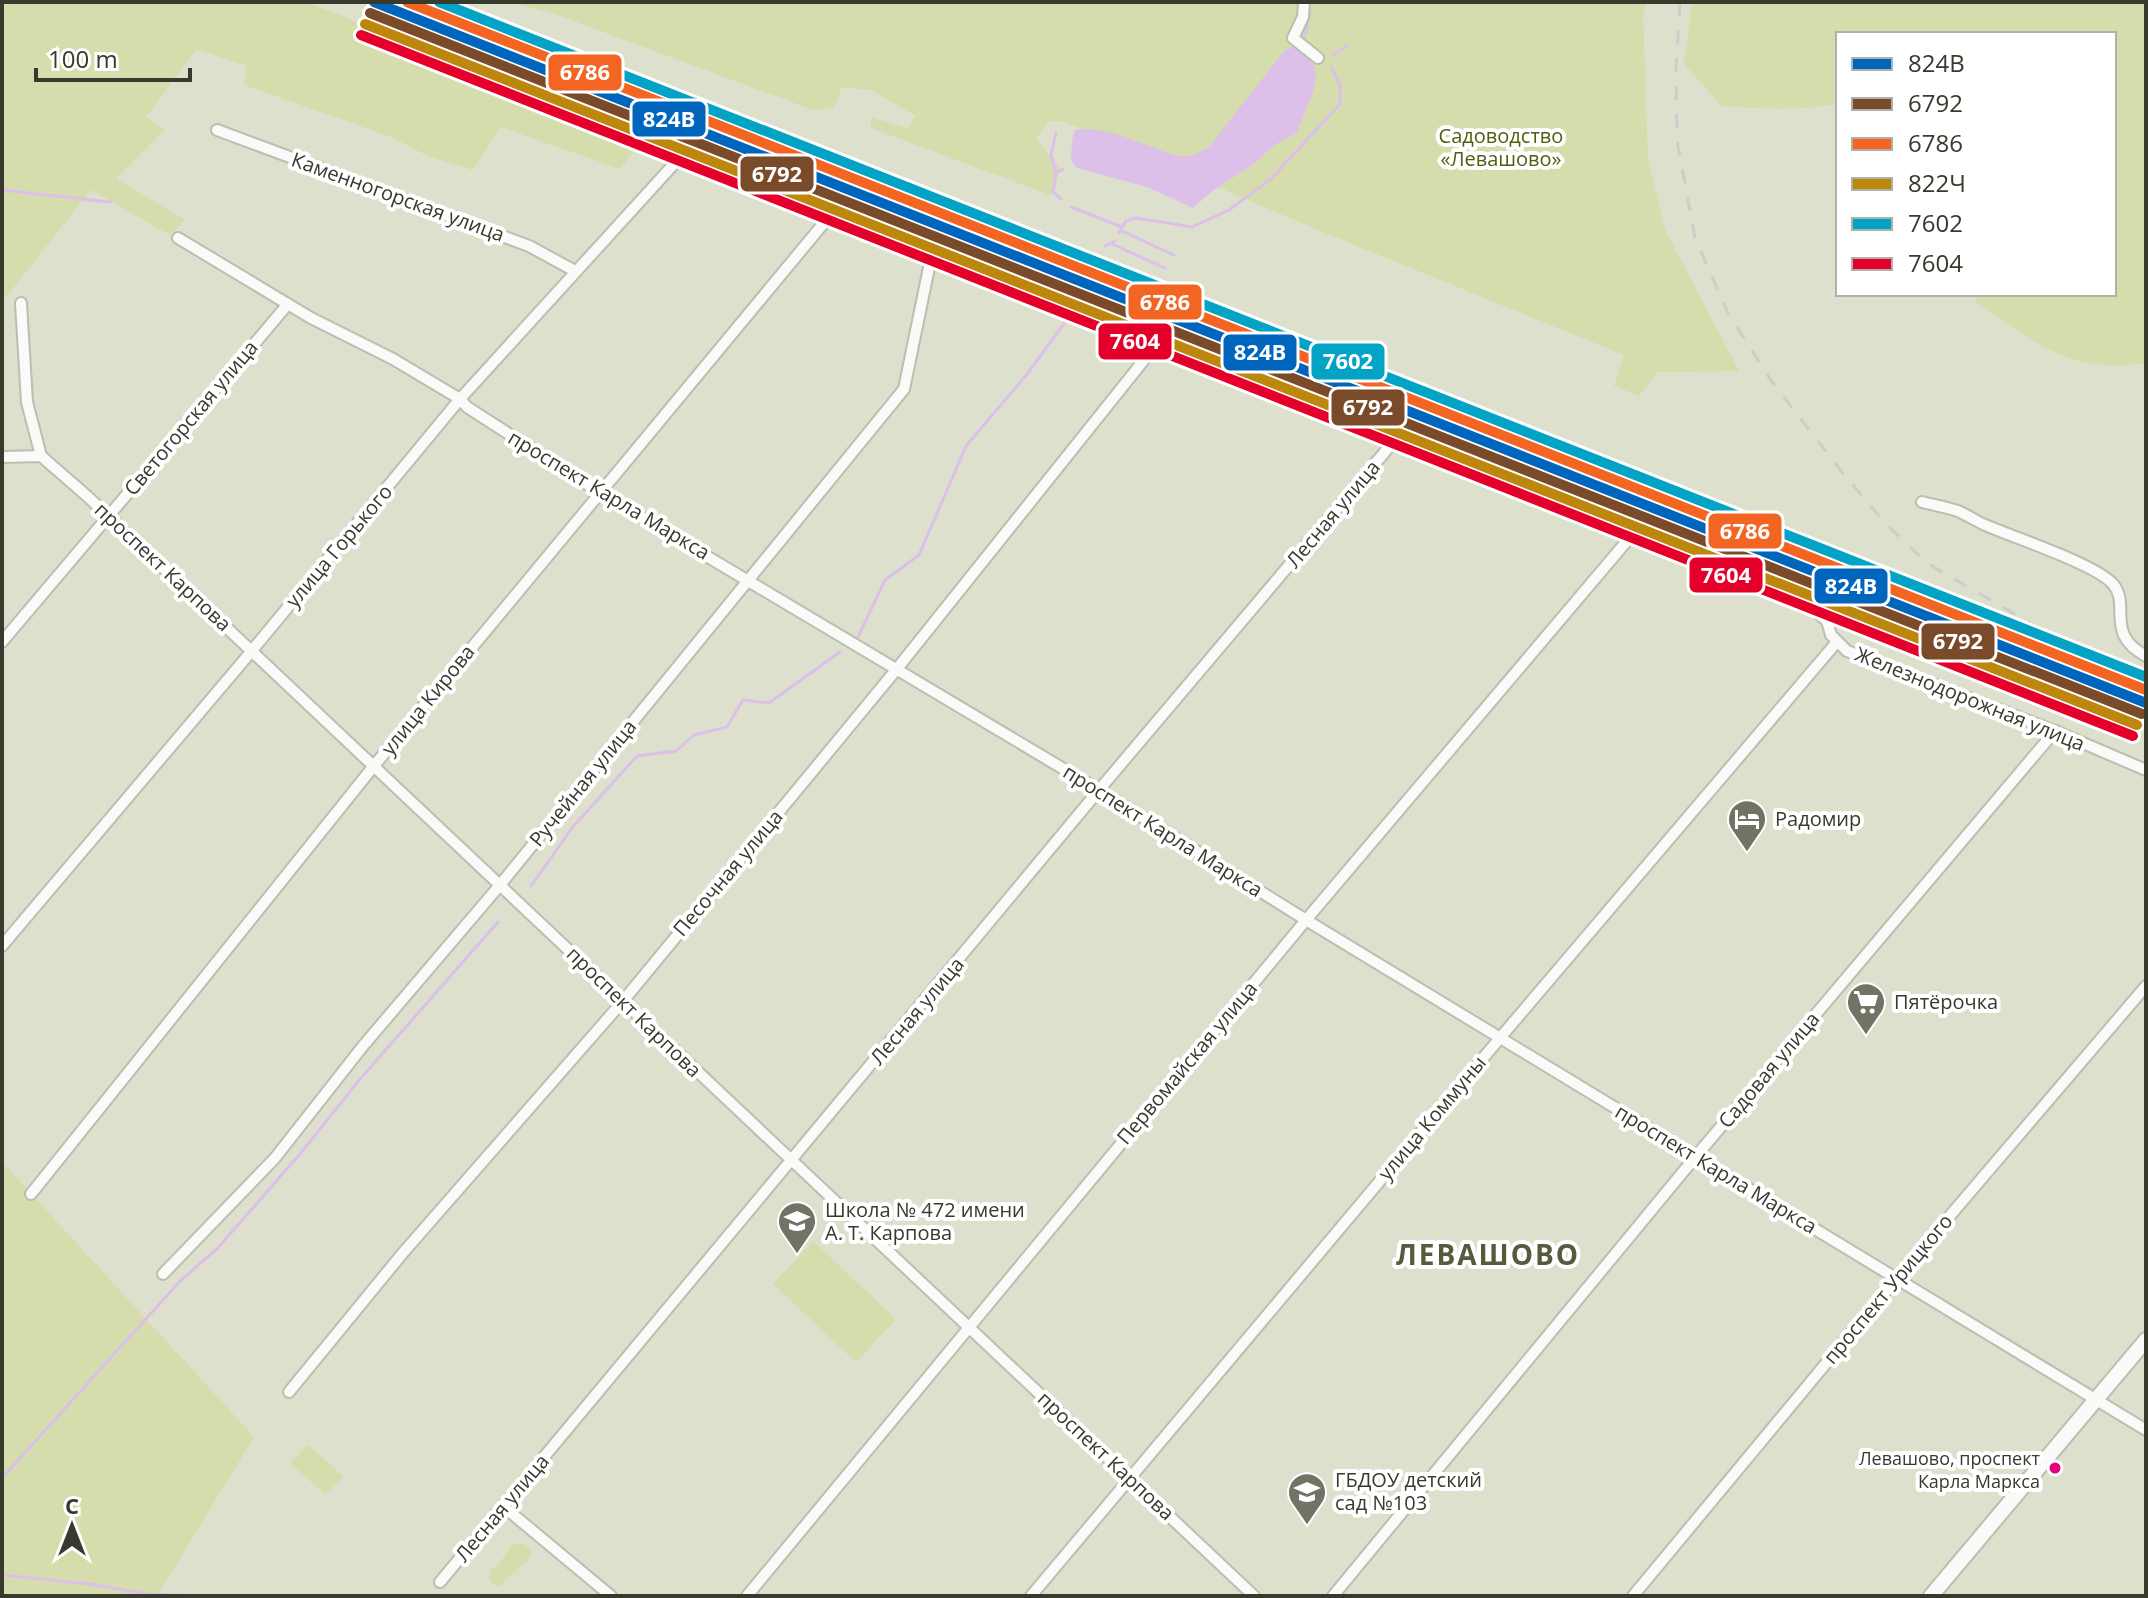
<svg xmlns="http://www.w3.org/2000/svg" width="2148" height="1598" font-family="'Open Sans',sans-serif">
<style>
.green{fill:#d4ddab}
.water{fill:#ddc0ea}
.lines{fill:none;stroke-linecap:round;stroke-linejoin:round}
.stream{stroke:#ddc0ea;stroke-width:3}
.street-casing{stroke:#bbbeb0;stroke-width:14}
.secondary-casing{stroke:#bbbeb0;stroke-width:18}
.street{stroke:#fafaf8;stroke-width:10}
.secondary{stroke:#fafaf8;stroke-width:14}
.rail{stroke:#cdcdc9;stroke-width:3;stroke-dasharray:14 14;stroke-linecap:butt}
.rail-1-casing{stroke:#fff;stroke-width:16}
.rail-2-casing{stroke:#fff;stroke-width:16}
.rail-3-casing{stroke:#fff;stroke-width:16}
.rail-4-casing{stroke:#fff;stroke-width:16}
.rail-5-casing{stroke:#fff;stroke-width:16}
.rail-6-casing{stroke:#fff;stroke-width:16}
.rail-1{stroke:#0065bd;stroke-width:10}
.rail-2{stroke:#7a4b2a;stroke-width:10}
.rail-3{stroke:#f26522;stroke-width:10}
.rail-4{stroke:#bd860d;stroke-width:10}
.rail-5{stroke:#03a3c6;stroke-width:10}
.rail-6{stroke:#e4002b;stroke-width:10}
.bus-dot{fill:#e5007d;stroke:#fff;stroke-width:3}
.labels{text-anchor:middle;stroke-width:8;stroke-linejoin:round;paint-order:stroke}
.bus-label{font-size:18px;fill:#373a2c;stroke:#fff;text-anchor:end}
.park-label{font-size:20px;fill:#535c11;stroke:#fff}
.street-label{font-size:20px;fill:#373a2c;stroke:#fff}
.poi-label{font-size:20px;fill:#373a2c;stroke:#fff;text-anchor:start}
.district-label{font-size:28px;font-weight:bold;letter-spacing:2px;fill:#555b3d;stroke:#fff}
.line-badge{stroke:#fff;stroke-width:3}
.badge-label{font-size:22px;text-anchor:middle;font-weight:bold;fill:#fff}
</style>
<rect width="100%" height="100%" fill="#dce0cd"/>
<g class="green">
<polygon points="2,2 306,2 646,135 620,169 501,127 473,170 426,155 389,136 244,85 247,66 197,49 146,117 165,130 116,179 185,220 170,235 91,190 2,302"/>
<polygon points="513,2 1647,2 1643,13 1648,160 1665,230 1739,371 1657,372 1639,396 1614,386 1624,355 1318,230 1063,121 1049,121 1036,139 1060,169 1050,195 871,128 871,117 907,128 916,116 871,90 842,87 834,108 813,110 563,17"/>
<path d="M1692,2h454v361c-79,11 -108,-20 -170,-60l1,-9h137v-260h-276v70c-39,7 -77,5 -116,2l-38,-42z"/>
<polygon points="2,1162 254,1437 157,1596 2,1596"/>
<polygon points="813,1241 896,1319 856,1362 773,1284"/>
<polygon points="309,1445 343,1477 325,1494 290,1463"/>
<polygon points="524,1543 531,1551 531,1557 499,1586 493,1584 489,1579 490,1569 498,1566 512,1544"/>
</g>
<path class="water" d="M1293,46h6l16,21 1,10 -3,15 -16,41 -21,11 -25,22 -40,26 -18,16 -46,-21 -70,-19 -6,-7 1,-21 3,-10c26,-4 56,9 80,18 9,3 21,9 31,8 8,0 16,-5 23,-9l75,-96z"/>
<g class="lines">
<g class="stream">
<polyline points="1304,38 1310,13"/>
<polyline points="1332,55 1347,46"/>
<polyline points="1056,133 1051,155 1056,173"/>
<polyline points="2,190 110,202"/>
<polyline points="1061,199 1053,192 1056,173 1063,169"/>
<polyline points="1071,207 1122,227"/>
<polyline points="1120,230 1174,255"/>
<polyline points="1119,233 1126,221 1136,218 1192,227 1229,210 1271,179 1340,104 1340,85 1331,67"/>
<polyline points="1112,244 1165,268"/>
<polyline points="1105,246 1115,241"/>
<polyline points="1079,302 1084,296"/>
<polyline points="858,637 885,580 919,555 966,446 1028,373 1065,322"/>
<polyline points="531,886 572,828 637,756 676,751 694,735 727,727 743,700 769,703 840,652"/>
<polyline points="2,1478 181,1280 217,1249 300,1154 361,1078 498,922"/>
<polyline points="2,1575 90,1584 147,1594 192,1596"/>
</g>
<g class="street-casing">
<g id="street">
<polyline points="1304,2 1303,17 1293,38 1318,58"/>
<polyline points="217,130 529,246 575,271"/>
<polyline points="178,238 311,318 393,359 460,399 467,407 599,492 1099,790 1306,920 2146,1430"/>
<polyline points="21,303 27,402 41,456"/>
<polyline points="2,457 41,456 87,496 1254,1596"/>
<path d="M1922,502c12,3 24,5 36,9 9,4 18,10 27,14 28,12 110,39 128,59 18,21 -9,50 33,72"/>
<polyline points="2,642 288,304"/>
<polyline points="2,946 245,659 460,399 684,153"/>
<polyline points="31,1194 373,767 833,212 932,253 964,259 1156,345 1812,608 1827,621 1831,635 1847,651 2055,731 2146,770"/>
<polyline points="163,1274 275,1158 363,1046 500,885 904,389 932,253"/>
<polyline points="289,1392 402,1254 623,1001 896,670 1156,345"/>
<polyline points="504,1507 611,1596"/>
<polyline points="440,1582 1099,790 1395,440"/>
<polyline points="747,1596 1306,920 1632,535"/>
<polyline points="1031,1596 1500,1038 1836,643"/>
<polyline points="1333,1596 1697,1155 2055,731"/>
<polyline points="1633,1596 1896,1279 2146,986"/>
</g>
</g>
<g class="secondary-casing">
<polyline id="secondary" points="1931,1596 2146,1340"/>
</g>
<use href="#street" class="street"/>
<use href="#secondary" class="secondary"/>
<polyline class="rail" points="1680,2 1676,69 1677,140 1695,238 1728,313 1770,379 1841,471 1885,523 1927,563 2140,687"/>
<g class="rail-1-casing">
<polyline id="rail-1" points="374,2 2146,703"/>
</g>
<g class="rail-2-casing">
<polyline id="rail-2" points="370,13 2142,714"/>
</g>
<g class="rail-3-casing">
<polyline id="rail-3" points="407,2 2146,690"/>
</g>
<g class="rail-4-casing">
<polyline id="rail-4" points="365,24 2137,725"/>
</g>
<g class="rail-5-casing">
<polyline id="rail-5" points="439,2 2146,677"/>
</g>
<g class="rail-6-casing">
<polyline id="rail-6" points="361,35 2133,736"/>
</g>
<use href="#rail-1" class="rail-1"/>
<use href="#rail-2" class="rail-2"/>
<use href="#rail-3" class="rail-3"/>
<use href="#rail-4" class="rail-4"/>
<use href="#rail-5" class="rail-5"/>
<use href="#rail-6" class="rail-6"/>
</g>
<defs>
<g id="hotel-pin" transform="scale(2)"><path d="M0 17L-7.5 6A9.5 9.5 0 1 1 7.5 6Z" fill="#717464" stroke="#fff"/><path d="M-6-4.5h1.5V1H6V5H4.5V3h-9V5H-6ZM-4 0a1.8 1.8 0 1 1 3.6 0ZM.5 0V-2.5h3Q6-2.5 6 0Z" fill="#fff"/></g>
<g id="supermarket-pin" transform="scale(2)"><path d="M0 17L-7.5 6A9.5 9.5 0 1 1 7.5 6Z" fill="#717464" stroke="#fff"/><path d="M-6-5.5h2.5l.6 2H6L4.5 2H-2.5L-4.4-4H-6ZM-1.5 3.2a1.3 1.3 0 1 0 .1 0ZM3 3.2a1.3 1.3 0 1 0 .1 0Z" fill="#fff"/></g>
<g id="school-pin" transform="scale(2)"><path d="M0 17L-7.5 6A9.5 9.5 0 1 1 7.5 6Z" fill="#717464" stroke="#fff"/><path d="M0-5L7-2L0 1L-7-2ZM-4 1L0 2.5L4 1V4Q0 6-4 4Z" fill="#fff"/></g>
</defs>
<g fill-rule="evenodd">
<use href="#hotel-pin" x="1747" y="819"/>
<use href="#supermarket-pin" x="1866" y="1002"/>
<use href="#school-pin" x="797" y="1221"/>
<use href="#school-pin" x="1307" y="1492"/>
</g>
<circle class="bus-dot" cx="2055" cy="1468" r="7"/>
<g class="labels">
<g class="bus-label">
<text x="2040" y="1465">Левашово, проспект<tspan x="2040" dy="23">Карла Маркса</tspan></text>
</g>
<g class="park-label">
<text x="1501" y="143">Садоводство<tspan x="1501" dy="23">«Левашово»</tspan></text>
</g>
<g class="street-label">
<text transform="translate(398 197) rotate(20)" y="7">Каменногорская улица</text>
<text transform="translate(191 418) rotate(-50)" y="7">Светогорская улица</text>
<text transform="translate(609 495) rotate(31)" y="7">проспект Карла Маркса</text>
<text transform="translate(1333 514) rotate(-50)" y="7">Лесная улица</text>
<text transform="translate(339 546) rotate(-50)" y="7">улица Горького</text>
<text transform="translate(163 567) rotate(43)" y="7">проспект Карпова</text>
<text transform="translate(1970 699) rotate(22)" y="7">Железнодорожная улица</text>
<text transform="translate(428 700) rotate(-51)" y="7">улица Кирова</text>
<text transform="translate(583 783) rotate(-51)" y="7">Ручейная улица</text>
<text transform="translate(1163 831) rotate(32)" y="7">проспект Карла Маркса</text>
<text transform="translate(728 873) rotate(-50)" y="7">Песочная улица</text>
<text transform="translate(917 1011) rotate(-50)" y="7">Лесная улица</text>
<text transform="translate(634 1012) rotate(44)" y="7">проспект Карпова</text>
<text transform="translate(1187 1063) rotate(-50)" y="7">Первомайская улица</text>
<text transform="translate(1769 1070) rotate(-50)" y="7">Садовая улица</text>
<text transform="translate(1432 1118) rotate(-50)" y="7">улица Коммуны</text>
<text transform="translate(1716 1169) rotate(31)" y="7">проспект Карла Маркса</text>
<text transform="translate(1888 1289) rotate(-50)" y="7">проспект Урицкого</text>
<text transform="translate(1106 1456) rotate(43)" y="7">проспект Карпова</text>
<text transform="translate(502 1508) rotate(-50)" y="7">Лесная улица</text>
</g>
<g class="poi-label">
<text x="1775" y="826">Радомир</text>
<text x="1894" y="1009">Пятёрочка</text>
<text x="825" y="1217">Школа № 472 имени<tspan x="825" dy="23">А. Т. Карпова</tspan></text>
<text x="1335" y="1487">ГБДОУ детский<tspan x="1335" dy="23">сад №103</tspan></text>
</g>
<g class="district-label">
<text x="1488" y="1265">ЛЕВАШОВО</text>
</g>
</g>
<g class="line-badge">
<rect x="547" y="53" width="76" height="39" rx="8" fill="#f26522"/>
<rect x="631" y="100" width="76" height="38" rx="8" fill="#0065bd"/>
<rect x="739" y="155" width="76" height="38" rx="8" fill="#7a4b2a"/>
<rect x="1127" y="283" width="76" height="38" rx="8" fill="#f26522"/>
<rect x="1097" y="322" width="76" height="39" rx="8" fill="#e4002b"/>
<rect x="1222" y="333" width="76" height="39" rx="8" fill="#0065bd"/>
<rect x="1310" y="342" width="76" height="39" rx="8" fill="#03a3c6"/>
<rect x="1330" y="388" width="76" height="39" rx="8" fill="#7a4b2a"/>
<rect x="1707" y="512" width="76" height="38" rx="8" fill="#f26522"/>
<rect x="1688" y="556" width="76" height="38" rx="8" fill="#e4002b"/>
<rect x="1813" y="567" width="76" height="38" rx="8" fill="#0065bd"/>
<rect x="1920" y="622" width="76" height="39" rx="8" fill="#7a4b2a"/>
</g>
<g class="badge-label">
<text x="585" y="80">6786</text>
<text x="669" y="127">824В</text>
<text x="777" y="182">6792</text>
<text x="1165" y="310">6786</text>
<text x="1135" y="349">7604</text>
<text x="1260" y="360">824В</text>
<text x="1348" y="369">7602</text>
<text x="1368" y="415">6792</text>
<text x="1745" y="539">6786</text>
<text x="1726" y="583">7604</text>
<text x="1851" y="594">824В</text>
<text x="1958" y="649">6792</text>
</g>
<rect width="2148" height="1598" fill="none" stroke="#373a2c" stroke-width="8"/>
<rect x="1836" y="32" width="280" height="264" fill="#ffffff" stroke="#afb0ab" stroke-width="2"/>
<rect x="1852" y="58" width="40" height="12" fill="#0065bd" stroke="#afb0ab" stroke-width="2"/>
<text x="1908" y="72" font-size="24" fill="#373a2c">824В</text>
<rect x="1852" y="98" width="40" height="12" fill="#7a4b2a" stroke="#afb0ab" stroke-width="2"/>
<text x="1908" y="112" font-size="24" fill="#373a2c">6792</text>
<rect x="1852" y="138" width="40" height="12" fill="#f26522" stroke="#afb0ab" stroke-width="2"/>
<text x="1908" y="152" font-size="24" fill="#373a2c">6786</text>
<rect x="1852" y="178" width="40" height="12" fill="#bd860d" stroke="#afb0ab" stroke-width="2"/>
<text x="1908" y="192" font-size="24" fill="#373a2c">822Ч</text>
<rect x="1852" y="218" width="40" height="12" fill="#03a3c6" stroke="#afb0ab" stroke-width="2"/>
<text x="1908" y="232" font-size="24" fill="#373a2c">7602</text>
<rect x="1852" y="258" width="40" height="12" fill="#e4002b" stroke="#afb0ab" stroke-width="2"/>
<text x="1908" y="272" font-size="24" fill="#373a2c">7604</text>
<g transform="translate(72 1526)" stroke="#ffffff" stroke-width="6" paint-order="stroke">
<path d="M0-6L14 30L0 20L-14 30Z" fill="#373a2c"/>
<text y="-12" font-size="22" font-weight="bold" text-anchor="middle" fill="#373a2c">С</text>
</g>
<path d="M36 68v12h154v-12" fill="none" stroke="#373a2c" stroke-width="4"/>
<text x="48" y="68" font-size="24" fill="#373a2c" stroke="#ffffff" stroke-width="6" paint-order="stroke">100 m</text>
</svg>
